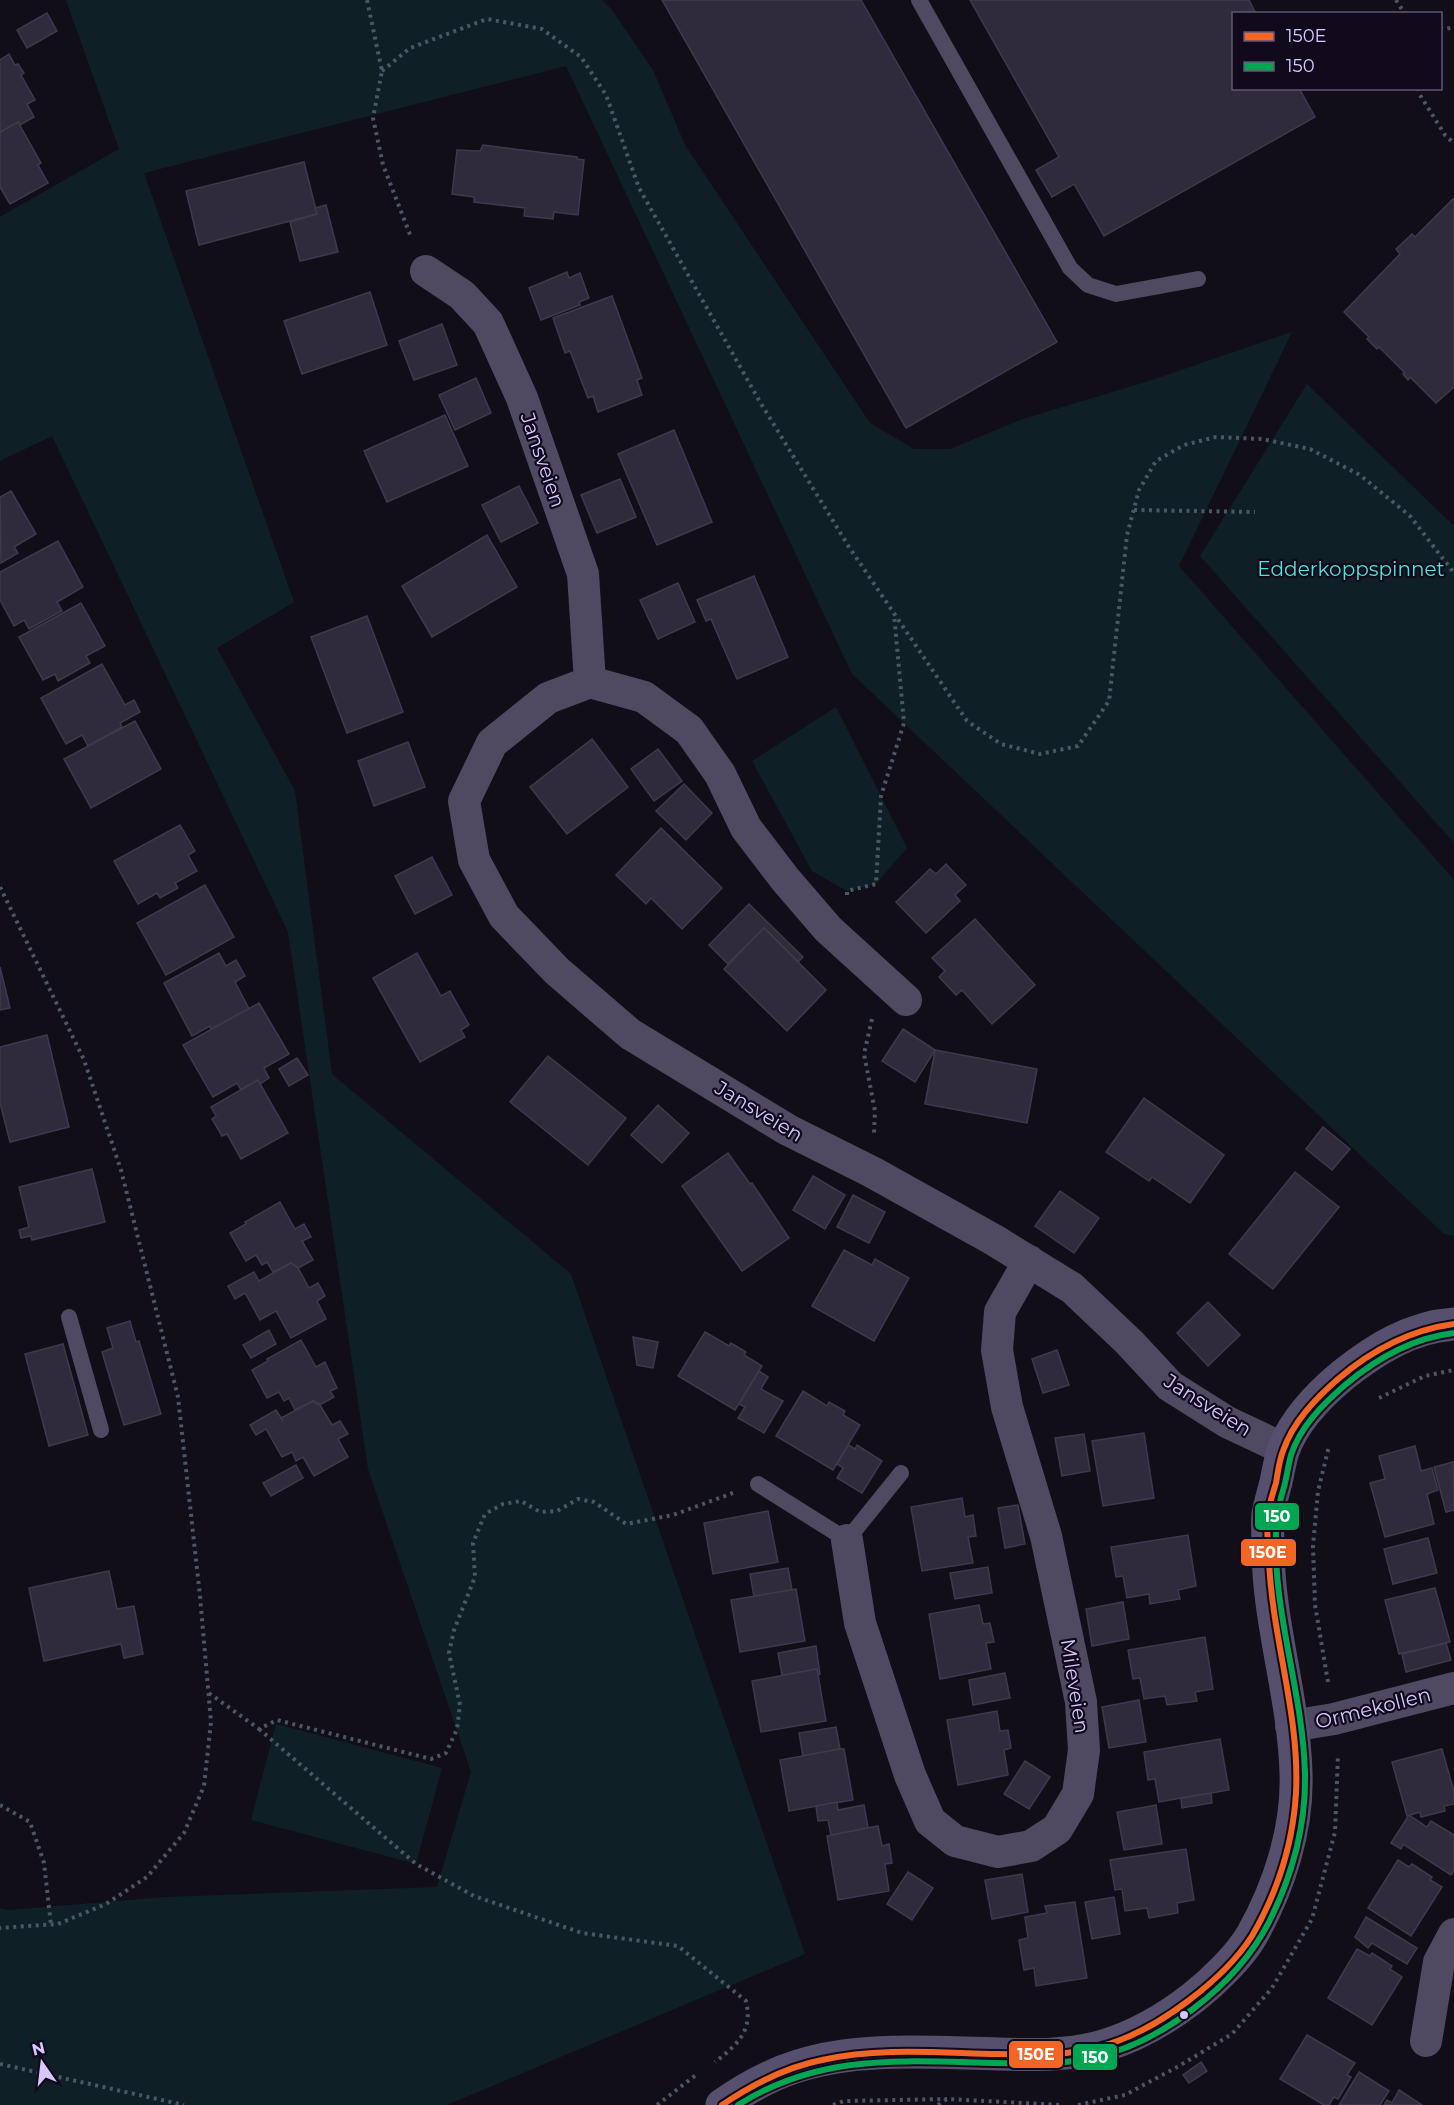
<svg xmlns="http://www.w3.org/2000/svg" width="1454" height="2105" font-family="Montserrat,sans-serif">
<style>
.green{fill:#0e2025}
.building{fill:#302b3c;stroke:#40384e;stroke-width:1.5}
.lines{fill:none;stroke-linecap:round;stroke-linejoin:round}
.path{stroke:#4c5667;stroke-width:4;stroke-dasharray:3 4.5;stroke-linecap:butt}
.lane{stroke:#4f4962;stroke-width:16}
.street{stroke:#4f4962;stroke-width:32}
.secondary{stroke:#564f6d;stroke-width:33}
.bus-1-casing{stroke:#110a1c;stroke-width:10}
.bus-2-casing{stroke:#110a1c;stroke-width:10}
.bus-1{stroke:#f26522;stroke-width:6}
.bus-2{stroke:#00a651;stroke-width:6}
.bus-dot{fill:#d7c6ff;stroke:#110a1c;stroke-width:2}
.labels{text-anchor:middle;stroke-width:4.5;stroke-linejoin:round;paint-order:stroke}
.street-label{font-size:20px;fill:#d7c6ff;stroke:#110a1c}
.park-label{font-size:20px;fill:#4ee3d8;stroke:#110a1c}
.line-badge{stroke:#110a1c;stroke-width:2}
.badge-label{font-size:16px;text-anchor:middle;font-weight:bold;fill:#fff}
</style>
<rect width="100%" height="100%" fill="#120e18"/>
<g class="green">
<polygon points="66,0 602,0 612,10 653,70 685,145 870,423 914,449 950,449 1023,419 1152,380 1292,332 1179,566 1454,880 1454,1236 1444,1234 852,674 566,66 144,173 294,602 217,648 295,791 332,1074 571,1274 805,1954 447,2105 0,2105 0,1908 8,1910 165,1897 437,1887 471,1772 368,1469 288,932 52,436 0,461 0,217 119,149"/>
<polygon points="1307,384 1454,526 1454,843 1200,556"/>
<polygon points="836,707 907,848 876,884 847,891 812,871 752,761"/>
<polygon points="276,1724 442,1768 416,1864 251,1820"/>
</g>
<g class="building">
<polygon points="662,0 861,0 1057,342 906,428"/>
<polygon points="970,0 1249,0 1256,14 1234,14 1234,88 1299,88 1315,117 1104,236 1074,184 1052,197 1036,170 1059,157"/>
<polygon points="47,13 57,31 27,48 17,30"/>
<polygon points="9,54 15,65 18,64 24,73 21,75 35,100 27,104 34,117 20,125 18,122 0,132 0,60"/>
<polygon points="18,122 41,163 38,165 48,183 10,204 0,187 0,132"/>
<polygon points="483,145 577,157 577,159 584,160 578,215 554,212 553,219 524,216 525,208 474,202 474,197 452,194 457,150 480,151"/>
<polygon points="304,162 317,214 199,245 186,191"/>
<polygon points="1454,198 1454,387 1436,403 1410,377 1408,380 1403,374 1405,373 1379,347 1377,349 1367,339 1369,337 1344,312 1400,254 1396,249 1412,234 1415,237"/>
<polygon points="326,205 338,252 300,261 290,222 317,214 315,208"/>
<polygon points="567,272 569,278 580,273 589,298 579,302 580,305 541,320 529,288"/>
<polygon points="370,292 387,345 302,374 284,321"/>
<polygon points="612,296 642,378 637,380 642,395 598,412 593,396 588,398 570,351 565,353 553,318"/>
<polygon points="442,324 457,365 414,380 399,341"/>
<polygon points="476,378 491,413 455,430 439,395"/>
<polygon points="445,415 468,466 387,502 364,451"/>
<polygon points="674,430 712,522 657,545 618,454"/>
<polygon points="620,479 636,517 597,533 581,495"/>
<polygon points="519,486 538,523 501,542 482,505"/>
<polygon points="11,491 36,534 14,547 18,553 1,563 0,497"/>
<polygon points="487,535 517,587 432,637 402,586"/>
<polygon points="58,541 83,587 57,602 62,611 29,629 24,620 14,626 0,600 0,572"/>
<polygon points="754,576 788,657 737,679 711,619 706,621 697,600"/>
<polygon points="678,583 695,622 658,639 640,600"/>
<polygon points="81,603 105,646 86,656 90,663 58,681 55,674 43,680 19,637"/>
<polygon points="367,616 403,712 347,733 311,637"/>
<polygon points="102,664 125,705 134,700 140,712 120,723 122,727 88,746 82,735 66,744 41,698"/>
<polygon points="135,721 161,769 91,808 64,759"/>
<polygon points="592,739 628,787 567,834 530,787"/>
<polygon points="408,742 425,787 374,806 358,761"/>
<polygon points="658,749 682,781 654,801 631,769"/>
<polygon points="684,784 712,813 686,840 656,811"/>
<polygon points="180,825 195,851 188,855 197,871 175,883 178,888 160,898 157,893 138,904 114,861"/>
<polygon points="661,828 722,888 682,929 651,898 646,904 616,875"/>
<polygon points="432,857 452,895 415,914 395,876"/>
<polygon points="946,864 966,885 955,895 960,901 926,933 896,902 930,869 936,874"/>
<polygon points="205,885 234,937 166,975 137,923"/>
<polygon points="749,904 803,957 798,962 764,928 728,964 709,945"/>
<polygon points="975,919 1035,985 992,1024 962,990 956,995 939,977 945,971 932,958"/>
<polygon points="764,928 826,990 787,1031 724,969"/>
<polygon points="219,953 226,966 236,960 245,976 235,982 249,1009 211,1029 210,1026 192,1036 164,983"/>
<polygon points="417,953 441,996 450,991 469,1025 461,1030 465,1037 420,1062 373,978"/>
<polygon points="0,967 10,1008 0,1010"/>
<polygon points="259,1003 289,1054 264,1068 269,1078 260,1084 258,1080 241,1090 237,1083 213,1097 183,1045"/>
<polygon points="903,1029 935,1050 915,1082 882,1061"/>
<polygon points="47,1035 69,1127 10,1142 0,1103 0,1047"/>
<polygon points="935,1050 1037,1069 1027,1123 925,1104"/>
<polygon points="548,1056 626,1118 588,1165 510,1102"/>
<polygon points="297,1058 308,1075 289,1086 279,1069"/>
<polygon points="258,1080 288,1133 241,1159 227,1134 222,1136 212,1119 216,1116 211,1107"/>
<polygon points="1144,1098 1224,1155 1190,1203 1152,1177 1149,1181 1106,1152"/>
<polygon points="658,1105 689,1133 662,1163 631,1135"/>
<polygon points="1323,1127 1350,1149 1332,1170 1306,1149"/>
<polygon points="728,1153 750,1184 752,1183 789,1238 742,1271 682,1186"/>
<polygon points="92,1169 105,1222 32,1240 31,1236 21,1238 19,1230 29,1227 19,1187"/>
<polygon points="1295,1172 1339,1207 1273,1289 1229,1254"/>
<polygon points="813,1176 845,1195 825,1229 793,1210"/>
<polygon points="1060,1191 1099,1218 1074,1253 1035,1226"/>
<polygon points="853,1195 885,1212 869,1243 837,1227"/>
<polygon points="280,1202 295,1229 304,1224 311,1237 302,1241 313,1260 298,1268 291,1263 273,1272 267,1262 262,1265 256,1255 246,1261 230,1233 246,1224 245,1222"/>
<polygon points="844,1250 872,1265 875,1259 909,1278 874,1341 812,1306"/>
<polygon points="291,1263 298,1268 309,1288 318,1283 325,1296 317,1301 326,1319 291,1338 276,1311 260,1320 245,1293 235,1299 228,1286 254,1272 259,1281"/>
<polygon points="1208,1302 1240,1335 1208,1366 1177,1333"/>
<polygon points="130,1321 136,1342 139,1341 161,1414 124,1425 102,1352 113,1348 107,1328"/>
<polygon points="269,1330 276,1344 251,1358 243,1345"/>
<polygon points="705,1332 729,1346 731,1343 746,1352 744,1355 762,1366 735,1410 678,1376"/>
<polygon points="633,1337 658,1342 653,1368 637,1365"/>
<polygon points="301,1340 316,1367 325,1362 337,1388 330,1391 334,1397 320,1405 313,1401 295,1410 289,1398 284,1401 279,1392 267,1398 252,1370 268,1361 267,1359"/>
<polygon points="63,1344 88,1435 49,1446 25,1354"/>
<polygon points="1057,1350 1069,1385 1043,1393 1032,1359"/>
<polygon points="759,1371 768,1377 761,1389 783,1401 764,1433 738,1418 745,1407 739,1404"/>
<polygon points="803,1391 827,1406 829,1402 845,1411 843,1415 860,1425 833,1470 776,1436"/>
<polygon points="313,1401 320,1405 332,1425 340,1421 348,1434 338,1439 348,1457 314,1476 303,1457 296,1461 292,1452 282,1457 266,1429 256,1435 250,1425 276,1410 283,1421 281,1418"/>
<polygon points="1144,1433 1154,1498 1103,1506 1092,1441"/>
<polygon points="1084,1434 1090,1471 1062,1476 1055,1438"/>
<polygon points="848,1445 855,1449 857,1445 882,1461 862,1493 837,1478 843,1468 837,1464"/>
<polygon points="1415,1446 1421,1471 1432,1468 1438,1490 1427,1494 1434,1524 1385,1537 1370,1483 1385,1479 1379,1456"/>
<polygon points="1453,1462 1454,1510 1446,1512 1434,1467"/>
<polygon points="296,1465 303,1478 271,1496 263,1483"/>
<polygon points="962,1498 965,1517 973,1515 976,1536 968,1537 973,1563 922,1571 911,1507"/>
<polygon points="1018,1505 1025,1544 1005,1548 998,1508"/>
<polygon points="768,1511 778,1562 713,1574 704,1523"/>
<polygon points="1188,1535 1196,1586 1178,1590 1180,1599 1150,1604 1149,1594 1127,1598 1123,1576 1116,1577 1111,1547"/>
<polygon points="1428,1538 1437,1573 1393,1584 1384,1549"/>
<polygon points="988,1567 992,1593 955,1599 950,1573"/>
<polygon points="788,1568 792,1590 754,1597 750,1574"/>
<polygon points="109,1571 117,1609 134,1606 143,1654 124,1658 121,1644 44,1661 29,1588"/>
<polygon points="1435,1588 1450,1642 1399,1654 1385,1600"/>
<polygon points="796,1589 805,1641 740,1652 731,1600"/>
<polygon points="1123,1602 1129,1639 1092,1646 1086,1609"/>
<polygon points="979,1605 983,1624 990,1623 994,1642 986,1643 991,1669 940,1679 929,1614"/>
<polygon points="1205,1637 1213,1689 1195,1692 1197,1701 1167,1705 1165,1696 1144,1699 1140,1678 1133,1679 1128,1650"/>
<polygon points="1446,1643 1451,1660 1406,1672 1402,1654"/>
<polygon points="816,1646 820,1674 818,1675 817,1669 782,1675 778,1653"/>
<polygon points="817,1669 826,1721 761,1732 752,1681"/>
<polygon points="1005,1673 1010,1698 973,1705 969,1680"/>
<polygon points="1139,1700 1146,1742 1109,1748 1102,1707"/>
<polygon points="997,1711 1000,1731 1008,1730 1011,1748 1004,1750 1008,1775 958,1785 947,1720"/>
<polygon points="836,1727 840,1749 803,1756 799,1733"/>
<polygon points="1220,1739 1229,1790 1159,1802 1155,1779 1148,1780 1144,1752"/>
<polygon points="840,1749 844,1749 853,1800 789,1811 780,1760"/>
<polygon points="1442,1749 1454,1792 1454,1804 1444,1806 1445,1811 1421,1817 1420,1812 1407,1816 1392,1762"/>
<polygon points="1025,1761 1050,1777 1029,1809 1004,1794"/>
<polygon points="1211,1793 1212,1803 1182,1808 1181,1798"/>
<polygon points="837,1802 838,1810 864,1805 868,1828 831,1835 828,1820 818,1821 816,1806"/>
<polygon points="1156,1805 1162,1844 1124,1850 1117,1812"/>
<polygon points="1409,1815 1427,1827 1431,1821 1454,1835 1454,1870 1451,1875 1403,1844 1401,1849 1391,1843"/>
<polygon points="878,1826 882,1846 889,1844 892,1863 885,1864 889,1891 838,1900 827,1836"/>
<polygon points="1186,1849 1194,1900 1177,1903 1178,1913 1149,1918 1147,1908 1125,1911 1122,1889 1115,1890 1110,1860"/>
<polygon points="1398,1860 1409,1867 1412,1864 1432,1877 1430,1880 1442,1887 1411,1936 1368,1908"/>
<polygon points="908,1872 933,1888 912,1920 887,1904"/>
<polygon points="1022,1874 1028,1912 992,1919 985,1880"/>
<polygon points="1114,1897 1120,1934 1092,1939 1085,1902"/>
<polygon points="1075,1902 1087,1978 1036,1986 1034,1968 1024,1970 1019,1940 1028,1938 1025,1917 1047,1913 1045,1906"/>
<polygon points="1366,1917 1417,1948 1407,1964 1372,1943 1368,1948 1355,1937"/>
<polygon points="1357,1949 1370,1956 1372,1953 1392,1966 1390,1969 1402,1977 1372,2025 1328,1998"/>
<polygon points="1307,2035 1355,2063 1347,2075 1351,2077 1338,2099 1334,2097 1329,2105 1324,2105 1280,2079"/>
<polygon points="1201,2062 1207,2071 1189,2083 1183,2075"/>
<polygon points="1359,2072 1389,2091 1380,2105 1339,2105"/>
<polygon points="1399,2090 1422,2105 1384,2105 1387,2100 1392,2103"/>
</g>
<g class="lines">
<g class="path">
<polyline points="367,0 382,71 373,118 383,165 411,237"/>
<polyline points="1396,0 1405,14"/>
<polyline points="1440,28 1445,29 1454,27"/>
<polyline points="382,71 410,48 487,19 542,29 581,57 606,95 639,188 760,402 849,547 967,721 1001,744 1040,754 1078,746 1109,701 1127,535 1139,490 1156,461 1184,445 1216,437 1262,439 1310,449 1360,475 1410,516 1454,573"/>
<polyline points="1418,88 1420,95 1445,135 1454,143"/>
<polyline points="1134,510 1255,512"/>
<polyline points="0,887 84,1060 121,1170 178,1397 200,1596 211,1722 204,1786 184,1833 147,1877 106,1904 58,1924 0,1928"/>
<polyline points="847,895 847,891 876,884 881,796 904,723 894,614"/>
<polyline points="872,1019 864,1054 875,1111 874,1133"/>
<polyline points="1379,1398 1425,1376 1454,1370"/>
<polyline points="1328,1682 1315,1605 1313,1546 1318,1491 1329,1446"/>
<polyline points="209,1693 259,1729 277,1720 431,1759 446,1753 457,1729 460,1705 449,1653 454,1630 475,1577 473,1543 485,1514 503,1504 521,1501 540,1512 557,1511 578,1499 594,1502 626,1524 673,1515 733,1493"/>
<path d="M259,1729l157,135 58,32 108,37 96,13 68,55c7,30 -8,43 -31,61"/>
<polyline points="0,1805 30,1822 44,1863 51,1925"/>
<polyline points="0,2064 184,2105"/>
<polyline points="657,2105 696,2075"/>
<polyline points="833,2105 844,2101 947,2099"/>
<polyline points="938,2105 947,2099 1061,2105"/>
<polyline points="1078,2105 1125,2095 1179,2066 1232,2034 1272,1988 1312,1919 1335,1832 1338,1755"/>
</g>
<g class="lane">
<polyline points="919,0 1070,268 1088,285 1116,294 1198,279"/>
<polyline points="69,1317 101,1430"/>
<polyline points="758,1484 847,1540 901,1473"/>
</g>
<g class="street">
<polyline points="426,271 462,295 488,323 522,398 583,574 590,682"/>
<polyline points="906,1000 828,929 785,879 746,828 720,774 689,730 644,697 590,682 548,698 492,743 464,801 474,860 504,916 557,971 630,1034 788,1130 872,1172 994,1240 1072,1288 1129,1342 1170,1386 1227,1422 1284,1449"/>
<polyline points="847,1540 860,1623 910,1775 930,1821 955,1841 998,1852 1031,1846 1057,1829 1078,1794 1084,1750 1081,1702 1046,1536 1007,1407 997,1350 1000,1312 1029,1261"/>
<polyline points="1291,1726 1334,1719 1454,1688"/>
<polyline points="1426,2041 1439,1962 1454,1934"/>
</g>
<path class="secondary" d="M722,2105c23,-16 50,-31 76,-39 63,-20 136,-13 201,-12 35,1 70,2 104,-8 34,-10 63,-27 91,-49 19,-15 46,-41 58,-62 27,-48 46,-106 44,-162 -2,-76 -28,-150 -28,-226 0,-11 -1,-22 0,-33 2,-10 5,-21 8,-32 2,-10 4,-21 7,-31 11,-31 36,-56 60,-76 33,-26 68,-48 111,-51"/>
<g class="bus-1-casing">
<path id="bus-1" d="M722,2105c31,-21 64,-38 100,-45 58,-13 118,-7 176,-6 31,1 62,2 91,-5 37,-7 70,-26 99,-48 24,-18 48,-40 64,-65 25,-43 41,-93 44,-143 4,-78 -24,-155 -27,-233 -1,-15 -3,-31 -1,-45 1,-11 5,-22 8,-32 2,-11 3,-22 7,-32 10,-29 32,-52 55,-72 34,-29 72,-49 116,-55"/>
</g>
<g class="bus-2-casing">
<path id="bus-2" d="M738,2105c82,-52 163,-44 256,-42 32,1 64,2 96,-5 38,-7 73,-26 103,-49 32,-24 58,-52 76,-87 23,-46 37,-97 36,-148 -2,-86 -36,-170 -28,-256 1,-11 4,-21 7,-31 3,-11 4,-21 7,-32 9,-28 32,-51 54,-70 32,-27 67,-47 109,-52"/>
</g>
<use href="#bus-1" class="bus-1"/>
<use href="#bus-2" class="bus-2"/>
</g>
<circle class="bus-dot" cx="1184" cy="2015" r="5"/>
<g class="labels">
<g class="street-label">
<text transform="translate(543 460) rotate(71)" y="7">Jansveien</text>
<text transform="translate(759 1111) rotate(31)" y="7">Jansveien</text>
<text transform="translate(1208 1405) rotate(32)" y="7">Jansveien</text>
<text transform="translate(1075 1686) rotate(81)" y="7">Mileveien</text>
<text transform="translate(1373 1708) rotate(-14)" y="7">Ormekollen</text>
</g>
<g class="park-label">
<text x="1351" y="576">Edderkoppspinnet</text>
</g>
</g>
<g class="line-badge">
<rect x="1254" y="1502" width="46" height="29" rx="6" fill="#00a651"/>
<rect x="1240" y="1538" width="57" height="29" rx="6" fill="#f26522"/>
<rect x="1008" y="2040" width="56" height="29" rx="6" fill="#f26522"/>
<rect x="1072" y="2043" width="46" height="28" rx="6" fill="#00a651"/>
</g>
<g class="badge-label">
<text x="1277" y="1522">150</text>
<text x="1268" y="1558">150E</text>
<text x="1036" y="2060">150E</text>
<text x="1095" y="2063">150</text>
</g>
<rect x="1232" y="12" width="210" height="78" fill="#110a1c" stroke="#605577" stroke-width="1.5"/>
<rect x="1244" y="32" width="30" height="9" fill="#f26522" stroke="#605577" stroke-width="1.5"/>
<text x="1286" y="42" font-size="18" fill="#d7c6ff">150E</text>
<rect x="1244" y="62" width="30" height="9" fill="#00a651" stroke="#605577" stroke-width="1.5"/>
<text x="1286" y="72" font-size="18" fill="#d7c6ff">150</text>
<g transform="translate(42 2063) rotate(346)" stroke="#110a1c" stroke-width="4.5" paint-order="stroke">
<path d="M0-4.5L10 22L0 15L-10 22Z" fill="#d7c6ff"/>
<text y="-9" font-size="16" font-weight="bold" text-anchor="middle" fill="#d7c6ff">N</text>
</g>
</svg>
